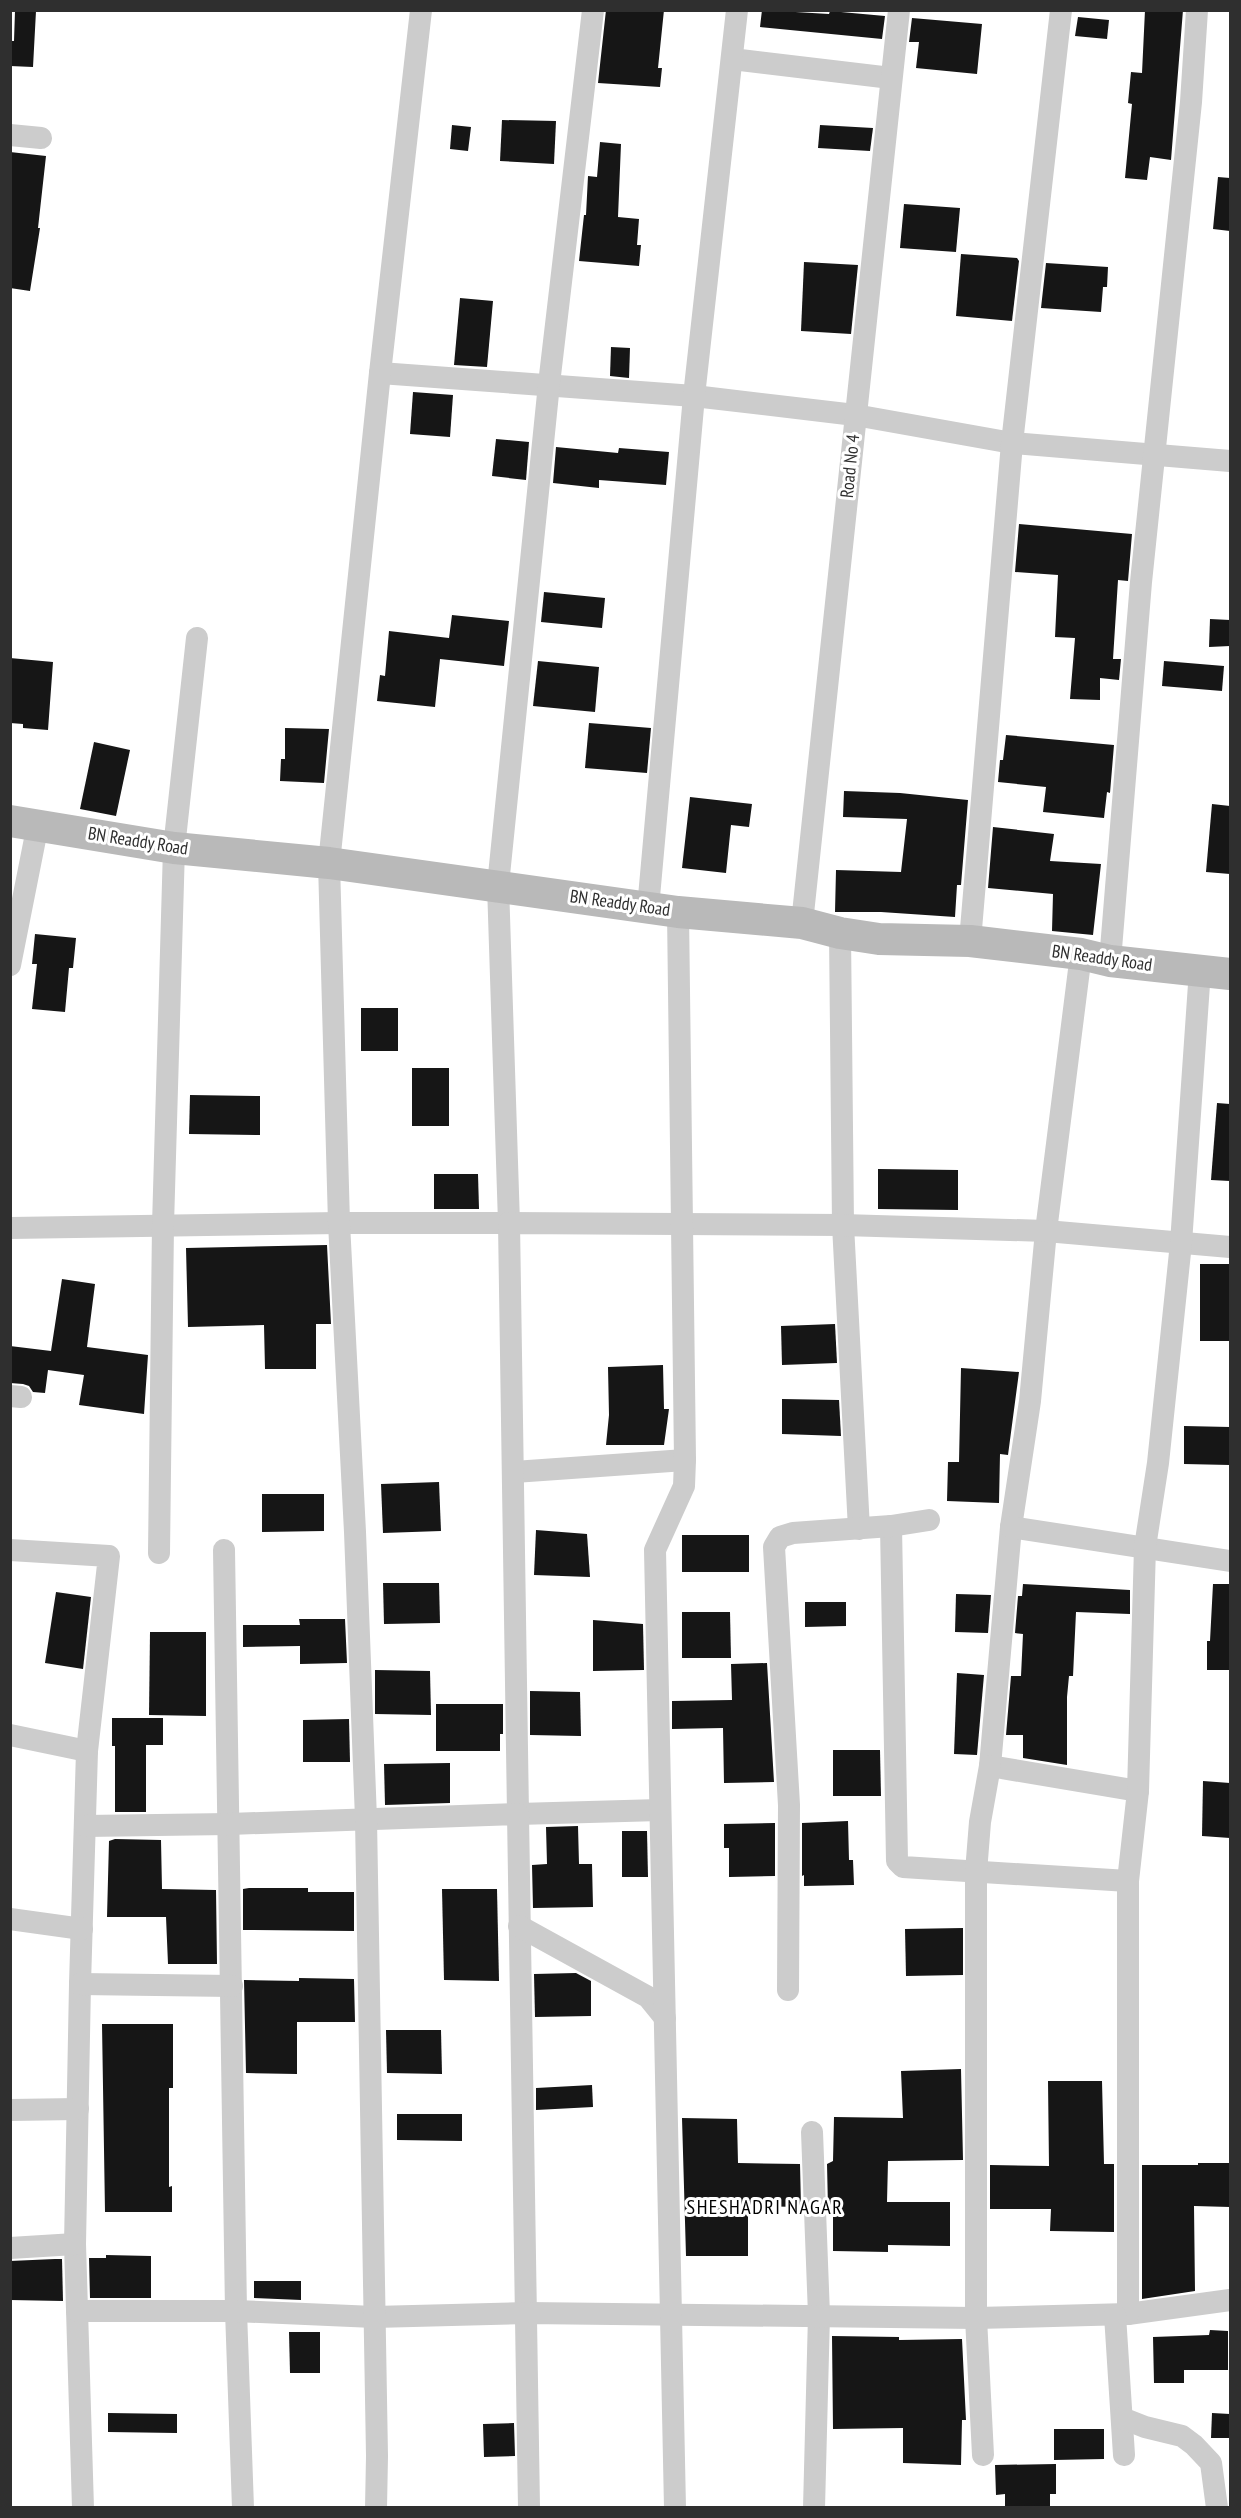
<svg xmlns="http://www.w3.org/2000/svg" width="1241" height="2518" font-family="'PT Sans Narrow',sans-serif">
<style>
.building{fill:#161616}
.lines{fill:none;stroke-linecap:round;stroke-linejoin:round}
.street{stroke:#ccc;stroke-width:22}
.secondary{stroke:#b9b9b9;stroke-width:32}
.labels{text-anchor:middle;stroke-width:6;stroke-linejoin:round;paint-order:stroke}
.street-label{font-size:18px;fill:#2f2f2f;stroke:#fff}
.neighbourhood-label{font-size:20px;letter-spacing:1.5px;fill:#000;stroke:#fff}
</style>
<rect width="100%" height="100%" fill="#fff"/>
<g class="building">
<polygon points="606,10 664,10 658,68 662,68 660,87 598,83"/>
<polygon points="762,10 829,14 830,11 885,16 882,39 760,27"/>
<polygon points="1145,10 1183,10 1171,160 1150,157 1147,180 1125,178 1132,104 1128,103 1131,72 1142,73"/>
<polygon points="15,11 36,11 33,67 10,66 10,41 14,41"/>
<polygon points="1078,17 1109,20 1107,39 1075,36"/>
<polygon points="912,18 982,24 977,74 916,68 919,42 909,42"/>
<polygon points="502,120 556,121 554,164 500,161"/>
<polygon points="452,125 471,127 468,151 450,149"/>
<polygon points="820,125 873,128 870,151 818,148"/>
<polygon points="600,142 621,144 618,217 639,219 637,245 641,245 639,266 579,261 584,215 586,215 588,176 597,177"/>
<polygon points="10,152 46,156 38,228 40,228 30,291 10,288"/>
<polygon points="1218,177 1230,178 1230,231 1213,229"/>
<polygon points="904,204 960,208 956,252 900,248"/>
<polygon points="961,254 1017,258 1019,261 1012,321 956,316"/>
<polygon points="804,262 858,265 851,334 801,331"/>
<polygon points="1046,263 1108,267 1107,287 1103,287 1101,312 1041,308"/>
<polygon points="460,298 493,301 487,367 454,365"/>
<polygon points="611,347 630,348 629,378 610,376"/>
<polygon points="413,392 453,395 450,437 410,434"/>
<polygon points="496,439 529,442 526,480 492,476"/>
<polygon points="556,447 618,453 619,448 669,452 666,485 599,480 599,488 553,483"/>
<polygon points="1019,524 1132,534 1128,581 1118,580 1113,659 1121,659 1119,680 1100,678 1100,700 1070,699 1075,638 1055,637 1058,575 1015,572"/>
<polygon points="544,592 605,598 602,628 541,622"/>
<polygon points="452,615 509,621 504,666 440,659 435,707 377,701 380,675 385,676 389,631 449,638"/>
<polygon points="1210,619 1230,620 1230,646 1209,647"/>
<polygon points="10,658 53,662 48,730 23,728 23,724 10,723"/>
<polygon points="538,661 599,667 595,712 533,706"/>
<polygon points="1164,661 1224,666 1222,691 1162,686"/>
<polygon points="589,723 651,728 647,773 585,768"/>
<polygon points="285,728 329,729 324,783 280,781 281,759 285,759"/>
<polygon points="1006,735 1114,745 1110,793 1107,792 1104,818 1043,812 1046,787 998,782 1000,760 1003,760"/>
<polygon points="94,742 130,750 116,816 80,809"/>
<polygon points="844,791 900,793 968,800 961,885 957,885 955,917 881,912 835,912 836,870 901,872 907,819 843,817"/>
<polygon points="690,797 752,804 749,827 731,825 726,873 682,868"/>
<polygon points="1212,804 1230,806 1230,874 1206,872"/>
<polygon points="993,827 1054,834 1050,861 1101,864 1093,935 1052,931 1053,894 988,888"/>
<polygon points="35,934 76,938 73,968 69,968 65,1012 32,1009 37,964 32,964"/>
<rect x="361" y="1008" width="37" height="43"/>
<rect x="412" y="1068" width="37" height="58"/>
<polygon points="190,1095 260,1096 260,1135 189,1134"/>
<polygon points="1217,1103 1230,1104 1230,1181 1211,1180"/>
<polygon points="878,1169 958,1170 958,1210 878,1209"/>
<polygon points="434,1174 478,1174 479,1209 434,1209"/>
<polygon points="327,1245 331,1324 316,1324 316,1369 265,1369 264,1325 188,1327 186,1248"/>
<rect x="1200" y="1264" width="30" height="77"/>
<polygon points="62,1279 95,1284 87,1347 148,1355 144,1414 79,1405 84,1375 48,1370 45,1393 33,1392 29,1386 23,1384 10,1383 10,1346 51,1351"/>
<polygon points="835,1324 837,1363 782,1365 781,1326"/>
<polygon points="663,1365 664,1409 669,1409 664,1445 606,1445 609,1415 608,1367"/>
<polygon points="961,1368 1019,1372 1008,1455 1000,1454 999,1503 947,1501 948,1462 959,1462"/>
<polygon points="782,1399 839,1400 841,1436 782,1434"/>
<polygon points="1184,1426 1230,1427 1230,1465 1184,1464"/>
<polygon points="439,1482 441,1531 383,1533 381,1484"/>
<polygon points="262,1494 324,1494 324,1531 262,1532"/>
<polygon points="536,1530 587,1534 590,1577 534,1575"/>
<rect x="682" y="1535" width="67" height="37"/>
<polygon points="383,1583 439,1583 440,1623 384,1624"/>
<polygon points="1023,1584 1130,1590 1130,1614 1076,1612 1073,1676 1069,1676 1067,1697 1067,1765 1023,1758 1023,1735 1006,1735 1011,1676 1021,1676 1023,1634 1015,1633 1018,1596 1022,1596"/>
<polygon points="1213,1584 1230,1584 1230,1670 1207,1670 1207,1641 1210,1641"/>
<polygon points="56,1592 91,1597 83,1669 45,1663"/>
<polygon points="956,1594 991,1595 988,1633 955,1632"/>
<polygon points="805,1602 846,1602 846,1626 805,1627"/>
<polygon points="682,1612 730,1612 731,1658 682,1658"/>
<polygon points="299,1619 345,1619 347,1663 300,1664 300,1646 243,1647 243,1625 300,1625"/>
<polygon points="593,1620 643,1624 644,1670 593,1671"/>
<polygon points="150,1632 206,1632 206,1716 149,1715"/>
<polygon points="767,1663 774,1782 724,1783 723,1728 672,1729 672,1701 732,1700 731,1664"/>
<polygon points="375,1670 430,1671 431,1715 375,1714"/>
<polygon points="957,1673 984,1675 977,1755 954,1754"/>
<polygon points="530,1691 580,1692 581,1736 530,1735"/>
<polygon points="436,1704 503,1704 503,1734 500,1734 500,1751 436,1751"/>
<polygon points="112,1718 163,1718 163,1745 146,1745 146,1812 115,1812 115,1746 112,1746"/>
<polygon points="349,1719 350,1762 303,1762 303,1720"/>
<polygon points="833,1750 880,1750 881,1796 833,1796"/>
<polygon points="450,1763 450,1803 385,1805 384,1764"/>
<polygon points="1203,1781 1230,1783 1230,1838 1202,1836"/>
<polygon points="848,1821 849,1860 853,1860 854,1885 804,1886 804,1875 802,1876 802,1823"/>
<polygon points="775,1823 775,1876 729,1877 729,1848 724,1848 724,1824"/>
<polygon points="578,1826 579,1864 592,1864 593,1907 533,1908 532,1865 547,1864 546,1827"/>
<polygon points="622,1831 647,1831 648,1877 622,1877"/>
<polygon points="115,1839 161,1840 162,1889 216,1890 217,1964 168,1964 166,1917 107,1917 109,1841"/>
<polygon points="249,1888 308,1888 308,1892 354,1892 354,1931 243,1930 243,1889"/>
<polygon points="442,1889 497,1889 499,1981 444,1980"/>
<polygon points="963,1928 963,1975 906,1976 905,1929"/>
<polygon points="576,1973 591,1981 591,2016 535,2017 534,1974"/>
<polygon points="299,1978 354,1979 355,2022 297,2022 297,2074 246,2073 244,1980 299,1981"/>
<polygon points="102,2024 173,2024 173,2088 169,2088 169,2187 172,2186 172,2212 105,2212"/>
<polygon points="386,2030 441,2030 442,2074 387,2073"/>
<polygon points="961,2069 963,2160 888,2161 887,2202 950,2202 950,2246 888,2245 888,2252 833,2251 833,2208 828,2208 827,2164 833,2161 834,2117 903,2118 901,2071"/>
<polygon points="1048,2081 1102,2081 1104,2164 1114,2164 1114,2232 1050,2231 1051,2209 990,2209 990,2165 1049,2166"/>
<polygon points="592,2085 593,2107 536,2110 536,2088"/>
<polygon points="397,2114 462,2114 462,2141 397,2140"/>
<polygon points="682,2118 737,2119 738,2163 800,2164 801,2207 748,2206 748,2256 686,2256"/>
<polygon points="1198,2163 1230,2163 1230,2207 1194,2206 1195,2291 1142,2299 1142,2165 1198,2165"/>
<polygon points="106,2255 151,2256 151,2298 90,2298 89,2258 106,2258"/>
<polygon points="55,2259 62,2259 63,2301 10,2300 10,2261"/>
<polygon points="254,2281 301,2281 301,2300 254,2298"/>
<polygon points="1210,2330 1228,2331 1228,2370 1184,2370 1184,2383 1154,2383 1153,2337 1209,2335"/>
<polygon points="289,2332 320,2332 320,2373 290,2373"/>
<polygon points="832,2336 899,2337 899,2340 962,2339 966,2420 962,2420 961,2465 903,2463 903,2428 833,2429"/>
<polygon points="108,2413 177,2414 177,2433 108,2432"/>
<polygon points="1212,2413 1230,2414 1230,2438 1211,2438"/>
<polygon points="514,2423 515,2456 484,2457 483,2424"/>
<polygon points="1054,2429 1104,2429 1104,2459 1054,2460"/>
<polygon points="1056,2464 1056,2494 1050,2494 1050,2508 1005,2508 1005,2494 996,2495 995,2465"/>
</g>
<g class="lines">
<g class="street">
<polyline points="732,59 891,78"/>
<polyline points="10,135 41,138"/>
<polyline points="380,373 694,396 855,415 1012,443 1230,461"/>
<polyline points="648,908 694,396 737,10"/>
<polyline points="802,923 899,10"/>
<polyline points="840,933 843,1225 859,1529"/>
<polyline points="970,941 1012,443 1061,10"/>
<polyline points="1081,954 1046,1231 1030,1401 1011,1527 990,1766 1138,1791"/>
<polyline points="1110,961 1141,582 1191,102 1197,10"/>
<polyline points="10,965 38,824"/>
<polyline points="10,1228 339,1223 509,1223 498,885 549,384 593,10"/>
<polyline points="10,1396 21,1397"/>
<polyline points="514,1472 685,1460"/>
<polyline points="891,1526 897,1861 903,1867 1128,1881"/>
<polyline points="1011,1527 1230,1561"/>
<polyline points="10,1550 109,1556 87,1751 80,1984 75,2244 83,2508"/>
<polyline points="224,1550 236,2311 243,2508"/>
<polyline points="159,1553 163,1225 174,848 197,638"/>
<polyline points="10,1735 87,1751"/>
<polyline points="660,1810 518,1814 509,1223 843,1225 1046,1231 1230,1247"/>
<polyline points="85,1826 229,1824 518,1814 529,2508"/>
<polyline points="10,1919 82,1929"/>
<polyline points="519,1926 648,1997 665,2018"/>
<polyline points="80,1984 232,1986"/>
<polyline points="788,1990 789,1805 774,1547 780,1537 793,1533 891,1526 929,1520"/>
<polyline points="10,2110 78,2109"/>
<polyline points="812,2132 819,2315 814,2508"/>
<polyline points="10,2248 75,2244"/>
<polyline points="77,2311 236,2311 374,2317 527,2313 976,2318 1128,2314 1230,2300"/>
<polyline points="1128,2314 1128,1881 1138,1791 1145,1547 1158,1463 1181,1243 1200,970"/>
<polyline points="1115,2315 1124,2455"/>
<polyline points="1122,2418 1145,2427 1182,2436 1194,2445 1211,2463 1217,2508"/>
<polyline points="983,2455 976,2318 976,1872 980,1822 990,1766"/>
<polyline points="376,2508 377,2456 366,1819 355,1532 339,1223 329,863 380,373 421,10"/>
<polyline points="675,2508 655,1550 684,1486 685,1460 678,912"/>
</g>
<polyline class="secondary" points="10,821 174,848 329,863 678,912 802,923 840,933 879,939 970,941 1081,954 1110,961 1230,974"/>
</g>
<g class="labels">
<g class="street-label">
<text transform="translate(850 466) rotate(-84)" y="6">Road No 4</text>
<text transform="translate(138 841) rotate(9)" y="6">BN Readdy Road</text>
<text transform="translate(620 903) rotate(8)" y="6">BN Readdy Road</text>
<text transform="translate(1102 958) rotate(8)" y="6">BN Readdy Road</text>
</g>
<g class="neighbourhood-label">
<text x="765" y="2214">SHESHADRI NAGAR</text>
</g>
</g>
<rect width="1241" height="2518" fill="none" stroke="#2f2f2f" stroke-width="24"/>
</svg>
